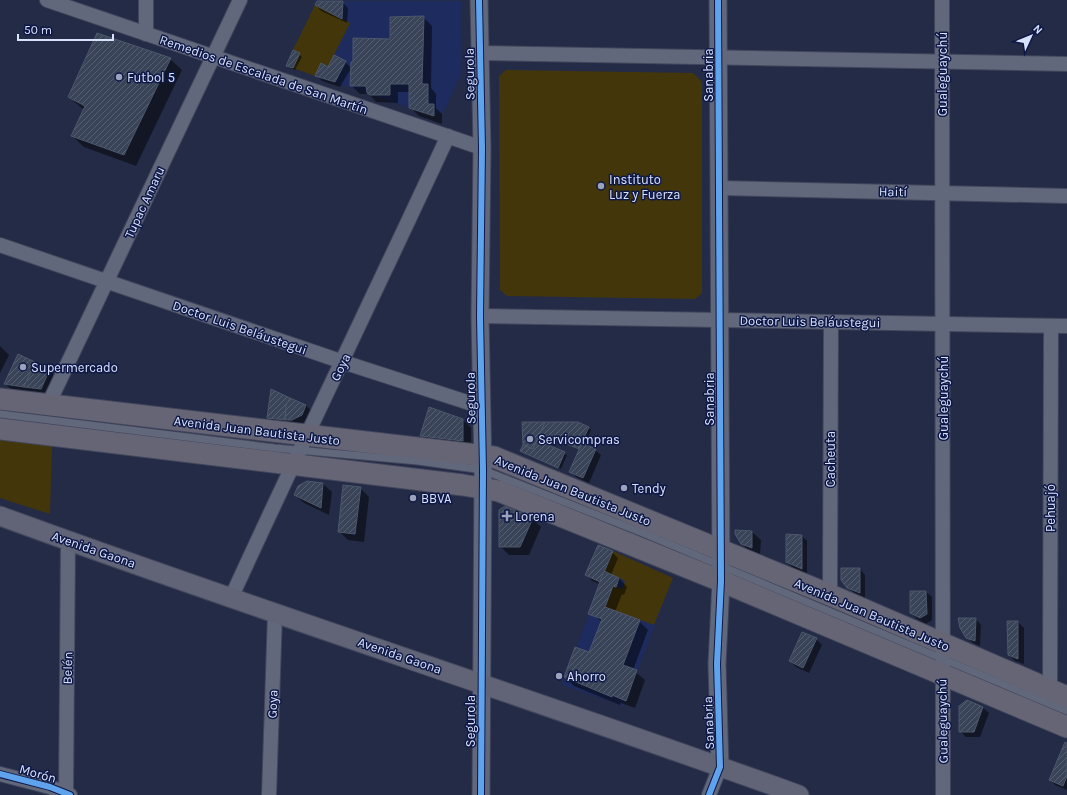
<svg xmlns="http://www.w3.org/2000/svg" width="1067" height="795" font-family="Karla,sans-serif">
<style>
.built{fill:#1e2b5f}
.park{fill:#44360b}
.shadow{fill:#0007}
.building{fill:url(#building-hatch);stroke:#4c576c}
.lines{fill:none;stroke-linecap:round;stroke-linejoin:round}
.service-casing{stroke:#42465d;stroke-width:9}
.minor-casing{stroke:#42465d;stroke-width:16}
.tertiary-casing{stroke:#42465d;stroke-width:19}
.secondary-casing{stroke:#42465d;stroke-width:21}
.primary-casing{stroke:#42465d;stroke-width:23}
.service{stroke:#62687c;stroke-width:7}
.minor{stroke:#62687c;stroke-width:14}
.tertiary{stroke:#62687c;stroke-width:17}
.secondary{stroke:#616376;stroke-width:19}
.primary{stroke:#666576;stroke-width:21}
.cycleway-casing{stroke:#0e1847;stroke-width:8}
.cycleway{stroke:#60a3ed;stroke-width:6}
.poi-dot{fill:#9aa2bc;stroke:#0e1847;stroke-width:1.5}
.labels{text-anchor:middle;stroke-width:3;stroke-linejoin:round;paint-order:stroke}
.street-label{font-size:13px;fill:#d9e2fb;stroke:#0e1847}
.poi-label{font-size:13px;fill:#d9e2fb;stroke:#0e1847;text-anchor:start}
</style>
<defs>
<pattern id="building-hatch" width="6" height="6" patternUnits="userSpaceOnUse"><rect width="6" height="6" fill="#3a4459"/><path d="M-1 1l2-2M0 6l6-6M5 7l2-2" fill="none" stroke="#565f72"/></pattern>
</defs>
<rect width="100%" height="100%" fill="#242b46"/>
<g class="built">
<polygon points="317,1 462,1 461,75 444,111 434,116 286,66"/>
<polygon points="613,551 673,578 624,706 562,685"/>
</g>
<g class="park">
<polygon points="315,5 350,23 328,67 321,64 315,76 293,68 300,53 293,50"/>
<polygon points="506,70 693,73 702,82 702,293 695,299 507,296 500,290 499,76"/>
<polygon points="0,436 52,443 50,514 0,498"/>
<polygon points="613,551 673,578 654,625 605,607 613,586 622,589 625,581 604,571"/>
</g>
<g class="shadow">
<polygon points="342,2 348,8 347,23 321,11 316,5"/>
<polygon points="423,17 432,26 431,88 436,94 436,108 442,114 442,124 419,116 410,107 410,92 398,92 398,103 376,102 369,94 360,94 351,85 391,40"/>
<polygon points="299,54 302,57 295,70 289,68 287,66"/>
<polygon points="170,59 182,70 136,166 84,147 72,136 84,110 69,97"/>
<polygon points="345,62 351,68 340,87 322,81 316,75 329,68"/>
<polygon points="0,346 9,355 0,373"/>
<polygon points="35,363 40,368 49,370 55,375 47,394 11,389 5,384"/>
<polygon points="306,405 311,411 307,420 298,426 274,423 268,417"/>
<polygon points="463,420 471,428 471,449 430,444 421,435"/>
<polygon points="523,423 588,428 591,430 584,445 595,450 601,455 589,483 576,477 571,471 580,450 551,438 548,446 567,455 561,469 524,453 522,451 524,446"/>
<polygon points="307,482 323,484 332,492 329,515 304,503 295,495"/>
<polygon points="360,488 369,497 364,542 348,540 339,531"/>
<polygon points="532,519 541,527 529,555 509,555 500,546"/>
<polygon points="736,531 752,532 761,540 760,556 751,553 742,544"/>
<polygon points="802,536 807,541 807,574 793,568 787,562"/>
<polygon points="612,552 618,558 611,575 619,578 627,587 624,595 622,594 615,612 639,621 648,630 633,670 645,680 635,708 621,703 620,705 574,686 565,677 590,654 602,622 590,612 600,584 592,581 587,575"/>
<polygon points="860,569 865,575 865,598 854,593 848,587"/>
<polygon points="926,592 932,597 932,620 926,624 917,619 911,613"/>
<polygon points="976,619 981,625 980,646 973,643 967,637"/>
<polygon points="1018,622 1024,628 1024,664 1015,661 1009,655"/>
<polygon points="816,639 822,645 809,673 796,667 790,661"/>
<polygon points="967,701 983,708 989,713 980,737 966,737 960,731"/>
<polygon points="1067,744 1067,790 1055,785 1050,779"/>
</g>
<g class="building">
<polygon points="317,1 343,1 342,19 315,5"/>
<polygon points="424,16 422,84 428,84 428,104 434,104 434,116 409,108 409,84 390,84 390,95 370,95 367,93 366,86 350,86 351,62 353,62 353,38 390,39 390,17"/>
<polygon points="97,33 171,58 124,155 71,136 85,106 68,97"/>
<polygon points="293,50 300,53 293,68 286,66"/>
<polygon points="334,55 346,61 335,82 315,76 321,63 328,67"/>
<polygon points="18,354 35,362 24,387 4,384"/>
<polygon points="40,364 50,369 41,389 24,387 31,371 36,373"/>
<polygon points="271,389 290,398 286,405 285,420 267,418"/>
<polygon points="290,398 306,405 302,415 292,420 285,420 286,405"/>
<polygon points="429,407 463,419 463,441 420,436"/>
<polygon points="522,422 545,422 533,449 523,445"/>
<polygon points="545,422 578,422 589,427 579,449 549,437 546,444 565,452 558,468 520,451 523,445 533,449"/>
<polygon points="582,443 596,449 583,478 569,472"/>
<polygon points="307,481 323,483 321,508 294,495 298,486"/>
<polygon points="343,485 361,487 355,534 338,532"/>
<polygon points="505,506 533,518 520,547 499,547 499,510"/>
<polygon points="735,530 752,531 752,548 741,544 735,534"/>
<polygon points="786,534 802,535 802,569 786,562"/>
<polygon points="598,545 613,551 600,582 585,575"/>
<polygon points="841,568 860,568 860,593 847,588 841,580"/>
<polygon points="604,571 619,578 616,587 613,586 605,607 640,620 623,665 637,670 626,701 612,695 612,697 564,677 575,647 589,652 602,619 588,614"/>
<polygon points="910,591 926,591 927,614 920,618 910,613"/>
<polygon points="958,618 976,618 975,641 966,638 960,628"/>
<polygon points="1007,621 1018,621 1018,659 1008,655"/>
<polygon points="802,632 817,638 803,668 789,661"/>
<polygon points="967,700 983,707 974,732 959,732 959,706"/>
<polygon points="1065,742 1067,743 1067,776 1063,786 1049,780"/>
</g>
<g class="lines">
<g class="service-casing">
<polyline id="service" points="0,414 275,448 418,461 483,470 643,533 1067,711"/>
</g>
<g class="minor-casing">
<g id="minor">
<polyline points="47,0 482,148"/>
<polyline points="146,0 146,34"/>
<polyline points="942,0 943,795"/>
<polyline points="480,53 1067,64"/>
<polyline points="719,188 1067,196"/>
<polyline points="0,245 343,362 482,407"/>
<polyline points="480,316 1067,326"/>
<polyline points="48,405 240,0"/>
<polyline points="830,595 831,322"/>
<path d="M231,598c71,-155 145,-307 217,-462"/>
<polyline points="1050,690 1051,326"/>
<polyline points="0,774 50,787 70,795"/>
<polyline points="66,795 68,541"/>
<polyline points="269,795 275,613"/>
<polyline points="709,795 720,767"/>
</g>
</g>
<g class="tertiary-casing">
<g id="tertiary">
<polyline points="479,0 482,148 480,316 483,470 481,795"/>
<polyline points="718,0 721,581 717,664 720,767"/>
</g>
</g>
<g class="secondary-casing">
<path id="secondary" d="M0,516c265,97 534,183 799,279"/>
</g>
<g class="primary-casing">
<g id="primary">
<polyline points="0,399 494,457 830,595 1067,697"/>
<polyline points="0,429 463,485 499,491 721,581 1067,727"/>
</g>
</g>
<use href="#service" class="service"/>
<use href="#minor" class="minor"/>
<use href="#tertiary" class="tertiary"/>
<use href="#secondary" class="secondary"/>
<use href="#primary" class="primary"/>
<g class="cycleway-casing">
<g id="cycleway">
<polyline points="479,0 482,148 480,316 483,470 481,795"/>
<polyline points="0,774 50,787 70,795"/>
<polyline points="709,795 720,767 717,664 721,581 718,0"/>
</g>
</g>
<use href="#cycleway" class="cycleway"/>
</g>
<g class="poi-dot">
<circle cx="119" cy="77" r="4"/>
<circle cx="601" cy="186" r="4"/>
<circle cx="23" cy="367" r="4"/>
<circle cx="530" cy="439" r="4"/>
<circle cx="624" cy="488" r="4"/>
<circle cx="413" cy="498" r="4"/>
<path d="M505 510h4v4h4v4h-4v4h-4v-4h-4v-4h4z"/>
<circle cx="559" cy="676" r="4"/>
</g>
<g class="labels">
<g class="street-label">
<text transform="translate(264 74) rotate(19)" y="5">Remedios de Escalada de San Martín</text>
<text transform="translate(469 74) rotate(-91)" y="5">Segurola</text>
<text transform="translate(942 74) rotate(-90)" y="5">Gualeguaychú</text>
<text transform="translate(708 75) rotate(-90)" y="5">Sanabria</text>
<text transform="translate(893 191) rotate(1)" y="5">Haití</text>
<text transform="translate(144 202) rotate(-65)" y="5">Tupac Amaru</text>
<text transform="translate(810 321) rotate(1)" y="5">Doctor Luis Beláustegui</text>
<text transform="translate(240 327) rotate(19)" y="5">Doctor Luis Beláustegui</text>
<text transform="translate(340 367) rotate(-64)" y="5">Goya</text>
<text transform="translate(470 398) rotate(-91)" y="5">Segurola</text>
<text transform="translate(943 398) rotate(-90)" y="5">Gualeguaychú</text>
<text transform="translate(709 399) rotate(-90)" y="5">Sanabria</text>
<text transform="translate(257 430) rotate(7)" y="5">Avenida Juan Bautista Justo</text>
<text transform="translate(830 459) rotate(-90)" y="5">Cacheuta</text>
<text transform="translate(573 490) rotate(22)" y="5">Avenida Juan Bautista Justo</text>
<text transform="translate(1050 508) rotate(-90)" y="5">Pehuajó</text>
<text transform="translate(94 549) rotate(19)" y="5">Avenida Gaona</text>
<text transform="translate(872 614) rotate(23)" y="5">Avenida Juan Bautista Justo</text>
<text transform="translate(400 655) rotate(19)" y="5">Avenida Gaona</text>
<text transform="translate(67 668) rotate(-89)" y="5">Belén</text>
<text transform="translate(272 704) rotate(-88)" y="5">Goya</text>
<text transform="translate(470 721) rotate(-90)" y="5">Segurola</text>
<text transform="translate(942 721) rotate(-91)" y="5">Gualeguaychú</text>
<text transform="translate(708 723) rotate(-92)" y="5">Sanabria</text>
<text transform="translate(38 773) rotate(16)" y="5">Morón</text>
</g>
<g class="poi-label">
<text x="127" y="82">Futbol 5</text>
<text x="609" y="184">Instituto<tspan x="609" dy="15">Luz y Fuerza</tspan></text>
<text x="31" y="372">Supermercado</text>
<text x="538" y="444">Servicompras</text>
<text x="632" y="493">Tendy</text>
<text x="421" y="503">BBVA</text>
<text x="515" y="521">Lorena</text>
<text x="567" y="681">Ahorro</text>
</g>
</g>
<g transform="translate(1031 36) rotate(46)" stroke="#0e1847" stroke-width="3" paint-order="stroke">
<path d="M0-3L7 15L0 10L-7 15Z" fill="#d9e2fb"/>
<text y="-6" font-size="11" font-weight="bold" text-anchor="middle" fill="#d9e2fb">N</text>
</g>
<path d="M18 34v6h95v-6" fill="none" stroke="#d9e2fb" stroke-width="2"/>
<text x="24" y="34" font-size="12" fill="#d9e2fb" stroke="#0e1847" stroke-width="3" paint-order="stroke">50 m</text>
</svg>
